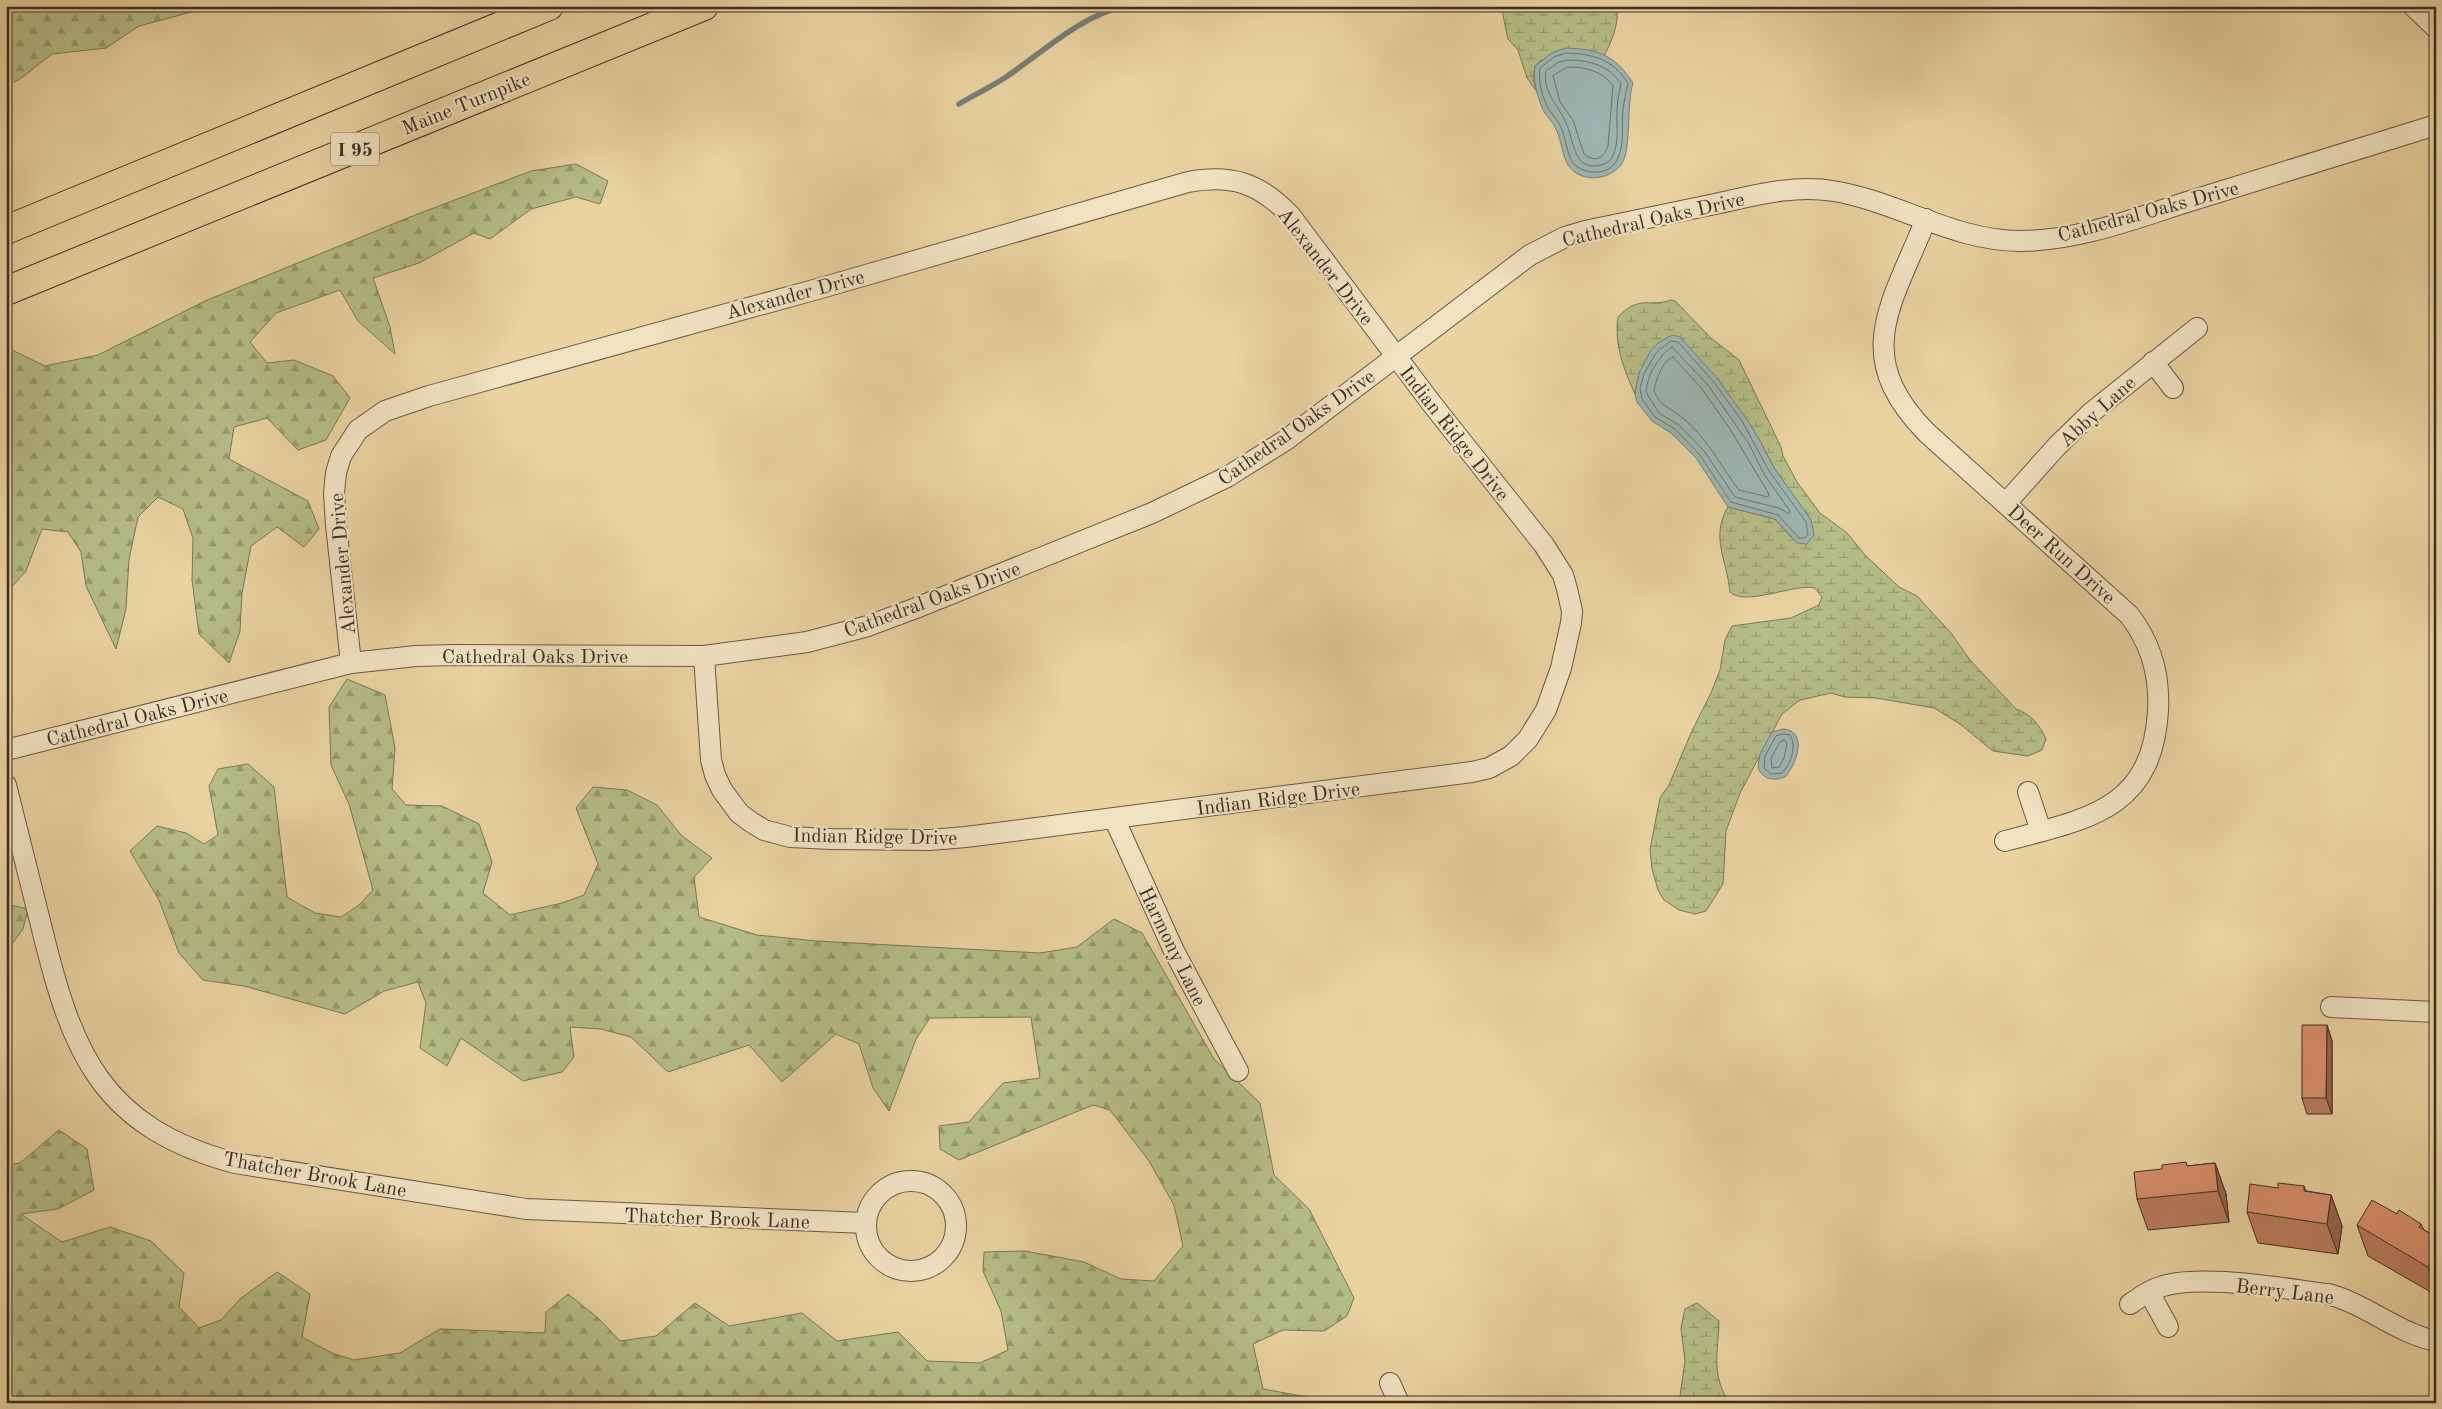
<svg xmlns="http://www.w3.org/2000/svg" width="2442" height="1409" font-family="'Old Standard TT',serif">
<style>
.forest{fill:url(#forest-firs);stroke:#787656}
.wetland{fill:url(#wetland-marsh);stroke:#787656}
.water{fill:#9db5b1;stroke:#767f79}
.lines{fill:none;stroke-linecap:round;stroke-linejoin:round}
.shore{stroke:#6c726c;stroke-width:1}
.stream{stroke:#767f79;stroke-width:5.5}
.minor-casing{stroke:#675745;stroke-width:22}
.highway-casing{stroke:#3b2e26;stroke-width:30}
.minor{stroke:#f1e2c2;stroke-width:20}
.highway{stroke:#ead3a1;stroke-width:28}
.wall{fill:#ba7c5e;stroke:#3b2e26}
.shaded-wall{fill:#97654c;stroke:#3b2e26}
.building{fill:#d8906d;stroke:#3b2e26}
.labels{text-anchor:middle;stroke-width:4.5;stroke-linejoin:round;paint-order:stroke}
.shield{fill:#f1e2c2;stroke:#726455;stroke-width:1}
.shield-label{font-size:19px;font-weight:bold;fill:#3b2e26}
.street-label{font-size:20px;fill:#3b2e26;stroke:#f1e2c2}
</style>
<defs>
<pattern id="forest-firs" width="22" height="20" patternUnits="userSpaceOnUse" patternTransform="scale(1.25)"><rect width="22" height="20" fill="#b5bd86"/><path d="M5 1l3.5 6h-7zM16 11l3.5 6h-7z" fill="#949a6d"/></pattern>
<pattern id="wetland-marsh" width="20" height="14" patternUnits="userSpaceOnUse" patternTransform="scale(1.25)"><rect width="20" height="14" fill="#b5bd86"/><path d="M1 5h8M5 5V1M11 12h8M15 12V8" fill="none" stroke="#949a6d"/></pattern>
</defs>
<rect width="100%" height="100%" fill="#ead3a1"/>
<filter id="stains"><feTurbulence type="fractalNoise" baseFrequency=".004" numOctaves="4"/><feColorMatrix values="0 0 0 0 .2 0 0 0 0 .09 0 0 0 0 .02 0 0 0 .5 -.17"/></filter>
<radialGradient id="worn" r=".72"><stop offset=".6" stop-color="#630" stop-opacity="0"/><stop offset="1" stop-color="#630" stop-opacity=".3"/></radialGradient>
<g class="forest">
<polygon points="6,6 207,6 199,10 139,26 106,48 52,54 20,79 6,86"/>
<polygon points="576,164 608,181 600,204 576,197 531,209 490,239 474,233 419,263 373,278 390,327 395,354 358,321 340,290 276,313 250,342 267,363 294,360 333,376 350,398 326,440 298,450 267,418 234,427 229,459 308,501 319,529 304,547 277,527 251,546 242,593 240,631 229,663 199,634 192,580 193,538 183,509 158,497 138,517 129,559 126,609 116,649 86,586 81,552 68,532 42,529 26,571 6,593 6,349 10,349 45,366 98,355 205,301 410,217 531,171"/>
<polygon points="347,679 385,695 395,748 392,789 406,805 442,806 479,824 492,862 483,893 510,915 562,903 584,895 598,864 576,808 593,787 627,790 657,805 682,836 712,858 694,877 699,917 757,935 816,941 1040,953 1077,947 1114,919 1142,933 1214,1059 1260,1103 1274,1175 1309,1209 1354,1298 1347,1316 1324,1331 1283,1330 1253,1344 1263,1389 1340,1403 6,1403 6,1165 20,1163 59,1130 87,1149 94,1190 58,1209 21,1214 62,1242 110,1227 151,1241 184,1273 179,1307 199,1328 221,1320 240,1299 277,1272 310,1294 302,1337 332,1353 354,1360 400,1353 440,1329 545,1333 546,1312 568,1294 598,1318 620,1341 656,1336 695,1303 729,1326 802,1313 837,1341 898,1332 927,1361 980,1363 1008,1350 1001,1311 983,1271 984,1252 1025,1251 1084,1262 1121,1279 1154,1281 1183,1246 1174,1205 1149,1161 1110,1110 1093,1105 959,1160 940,1149 939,1126 969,1122 1003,1083 1040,1078 1031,1017 930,1018 916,1039 889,1111 873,1088 859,1044 836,1034 782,1082 749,1045 668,1072 631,1037 601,1029 570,1027 574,1057 562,1072 523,1081 461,1038 447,1066 420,1048 426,1003 418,982 384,991 345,1014 244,986 203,980 179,953 159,900 130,851 157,826 186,833 204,844 218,835 209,786 218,769 248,764 274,787 287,897 315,913 341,917 359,905 373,890 349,804 331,765 329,707"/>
<polygon points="6,904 28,909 23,929 13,943 6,943"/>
</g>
<g class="wetland">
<path d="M1501,6h116c2,18 -5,35 -13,50l-63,4 -6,6 -2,13 4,13 -10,-14 -9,-28 -10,-11z"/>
<path d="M1671,300l4,1 36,37 28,22 42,87 2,9 14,26 23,31 27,20 18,22 34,32 18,9 34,37 19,27 46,49c16,6 23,15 30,30l-4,11 -14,6 -35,-5 -33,-27 -26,-16 -58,-10 -31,-1 -14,-4 -31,7 -18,14 -42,79 -14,38 -3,53 -17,27 -11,3 -16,-4 -15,-10 -6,-10 -6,-21 -2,-20 10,-51 9,-13 22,-52 20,-40 9,-23 5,-30 7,-14 59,-8 28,-13 3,-8 -7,-9c-20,-5 -70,19 -85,4 -3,-32 -20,-55 -2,-85l47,12 17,19 19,-18 -37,-52 -15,-29 -42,-61 -59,-35 -19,30 -4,21c-11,-24 -21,-50 -17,-77 22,-23 31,-9 53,-17z"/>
<path d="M1697,1303l22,18c-1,33 -8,52 10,82h-50l6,-42 -4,-33 4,-19z"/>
</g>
<g class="water">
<path d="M1565,48c33,1 50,7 68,35 -7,22 -1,67 -12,82 -13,16 -41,18 -53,0 -5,-8 -7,-26 -12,-36 -3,-7 -9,-12 -13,-19 -6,-14 -10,-29 -8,-44l17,-13z"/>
<polygon points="1672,335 1680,337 1717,378 1746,418 1759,439 1774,468 1811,520 1814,535 1807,544 1797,543 1775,519 1728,507 1696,458 1671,433 1652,421 1637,402 1635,394 1639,373 1651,350 1658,343"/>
<path d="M1783,729c26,2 13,36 2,48 -12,4 -21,3 -27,-9l2,-14 12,-22z"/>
</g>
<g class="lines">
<g class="shore">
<path d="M1566,53c28,1 46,6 62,30 -2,9 -4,18 -5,27 -2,16 2,32 -5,48 -7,18 -33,18 -45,5 -5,-6 -8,-27 -12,-36 -3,-7 -9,-12 -13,-19 -6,-11 -10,-27 -8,-40l14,-11z"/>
<path d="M1567,60c22,0 42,5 54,24 -2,9 -4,18 -4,27 -1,15 3,32 -5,46 -3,6 -9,8 -16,9 -23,2 -22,-26 -30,-43 -7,-17 -24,-31 -20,-52l11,-8z"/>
<path d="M1568,67c17,0 35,4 45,19l-5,60c-4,12 -13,17 -24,8l-11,-34 -13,-18 -7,-26z"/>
<polygon points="1671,341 1678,342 1713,381 1742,421 1769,471 1806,522 1808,534 1805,538 1799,538 1778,515 1731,502 1700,455 1675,429 1655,417 1642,399 1640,388 1644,374 1656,353"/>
<path d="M1672,347l36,38 41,59 15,30 26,37 -1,3 -10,-6 -44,-11 -31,-46 -25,-26 -20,-12 -13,-21c1,-16 12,-36 26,-45z"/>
<path d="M1673,357l29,32 28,40 39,65 -1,3 -29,-7c-19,-25 -30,-49 -55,-71 -11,-10 -24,-12 -30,-28 2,-11 8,-30 19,-34z"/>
<path d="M1784,734l6,1c7,12 1,28 -8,38l-11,1 -7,-6 1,-12 11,-20z"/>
<polygon points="1785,740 1787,744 1784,758 1779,767 1772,768 1771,758 1780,742"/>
</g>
<path class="stream" d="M959,104c15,-9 32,-17 47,-27 37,-25 74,-61 119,-71"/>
<g class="minor-casing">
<g id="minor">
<polyline points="2413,6 2436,28"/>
<path d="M1926,219c-34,86 -76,136 1,214l202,182c22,28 31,60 29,96 -6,100 -72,108 -153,130"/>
<polyline points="2153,362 2173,388"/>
<polyline points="2006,503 2057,446 2092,412 2197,328"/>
<path d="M351,663l-15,-138 -2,-32 2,-20 5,-17 17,-26 27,-19 44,-15 392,-108 367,-106c44,-8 71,1 102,33l142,189 112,141 19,30 4,14 5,22 -1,12 -10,45 -15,42 -18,29 -17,17 -22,12 -17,4 -506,65 -36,3 -99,-1 -41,-2 -26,-7 -13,-8 -12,-9 -17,-23 -7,-15 -4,-15 -7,-104"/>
<path d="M6,750l345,-87 65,-7 38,-1 250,1 103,-14 61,-16 48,-18 236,-95 75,-36 59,-37 244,-185 35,-18 20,-6c44,-9 87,-18 130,-27 38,-8 78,-20 118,-13 63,10 121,50 187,50 56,0 114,-22 167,-39 83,-25 166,-51 249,-77"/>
<path d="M6,785c12,48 24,96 36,144 30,124 59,198 193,234l291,46 340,14"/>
<polyline points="2028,792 2041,831"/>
<polyline points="1114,818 1174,951 1238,1071"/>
<polyline points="2331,1007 2436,1012"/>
<circle cx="911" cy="1226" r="45"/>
<polyline points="2149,1292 2168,1327"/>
<path d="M2130,1304c9,-6 19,-14 30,-17 38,-14 125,2 168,7 38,10 69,39 108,47"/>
<polyline points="1390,1383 1399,1403"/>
</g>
</g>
<g class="highway-casing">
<g id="highway">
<polyline points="6,230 549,6"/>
<polyline points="6,291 704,6"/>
</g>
</g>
<use href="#minor" class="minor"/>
<use href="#highway" class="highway"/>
</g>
<g class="wall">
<polygon points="2327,1025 2332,1041 2332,1114 2307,1114 2302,1098"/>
<polygon points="2215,1163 2226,1194 2229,1222 2148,1230 2137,1199 2187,1166"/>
<polygon points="2304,1186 2306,1191 2331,1195 2342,1226 2338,1254 2258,1243 2247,1212 2278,1188"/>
<polygon points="2397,1214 2421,1224 2424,1230 2436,1237 2436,1295 2368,1256 2357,1225"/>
</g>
<g class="shaded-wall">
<polygon points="2327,1025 2332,1041 2332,1114 2326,1098"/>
<polygon points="2215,1163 2226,1194 2229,1222 2218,1191"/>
<polygon points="2331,1195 2342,1226 2338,1254 2327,1224"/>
<polygon points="2436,1254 2436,1288 2428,1267"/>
</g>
<g class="building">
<polygon points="2302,1025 2327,1025 2326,1098 2302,1098"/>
<polygon points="2186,1162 2187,1166 2215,1163 2218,1191 2137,1199 2134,1172 2162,1169 2162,1165"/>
<polygon points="2278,1183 2304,1186 2304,1191 2331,1195 2327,1224 2247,1212 2250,1184 2278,1188"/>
<polygon points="2372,1200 2397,1214 2399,1210 2421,1224 2419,1227 2436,1237 2436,1254 2428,1267 2357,1225"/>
</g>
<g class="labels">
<rect class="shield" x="331" y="132.5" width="48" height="33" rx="4"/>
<g class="shield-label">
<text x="355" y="156">I 95</text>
</g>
<g class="street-label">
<text transform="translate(466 103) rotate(-22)" y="7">Maine Turnpike</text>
<text transform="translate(2148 211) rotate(-15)" y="7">Cathedral Oaks Drive</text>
<text transform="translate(1653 219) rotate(-13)" y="7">Cathedral Oaks Drive</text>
<text transform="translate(1326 266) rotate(52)" y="7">Alexander Drive</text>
<text transform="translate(795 294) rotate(-15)" y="7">Alexander Drive</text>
<text transform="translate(2097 411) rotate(-42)" y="7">Abby Lane</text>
<text transform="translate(1296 427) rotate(-35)" y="7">Cathedral Oaks Drive</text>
<text transform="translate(1455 433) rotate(52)" y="7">Indian Ridge Drive</text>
<text transform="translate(2062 554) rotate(42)" y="7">Deer Run Drive</text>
<text transform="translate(342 564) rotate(-95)" y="7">Alexander Drive</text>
<text transform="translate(932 599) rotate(-20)" y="7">Cathedral Oaks Drive</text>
<text x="535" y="663">Cathedral Oaks Drive</text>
<text transform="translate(137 717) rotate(-14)" y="7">Cathedral Oaks Drive</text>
<text transform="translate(1278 798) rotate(-7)" y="7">Indian Ridge Drive</text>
<text transform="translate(875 836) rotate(1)" y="7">Indian Ridge Drive</text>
<text transform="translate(1173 946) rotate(64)" y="7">Harmony Lane</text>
<text transform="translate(315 1174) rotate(10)" y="7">Thatcher Brook Lane</text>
<text transform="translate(717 1218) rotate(2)" y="7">Thatcher Brook Lane</text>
<text transform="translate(2285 1291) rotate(7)" y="7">Berry Lane</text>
</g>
</g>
<rect width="2442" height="1409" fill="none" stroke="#ead3a1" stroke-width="25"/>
<rect x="8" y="8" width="2427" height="1394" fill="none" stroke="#3b2e26" stroke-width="2.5"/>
<rect x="12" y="12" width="2417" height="1384" fill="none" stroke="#3b2e26"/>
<rect width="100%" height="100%" filter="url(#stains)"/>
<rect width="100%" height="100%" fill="url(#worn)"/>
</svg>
